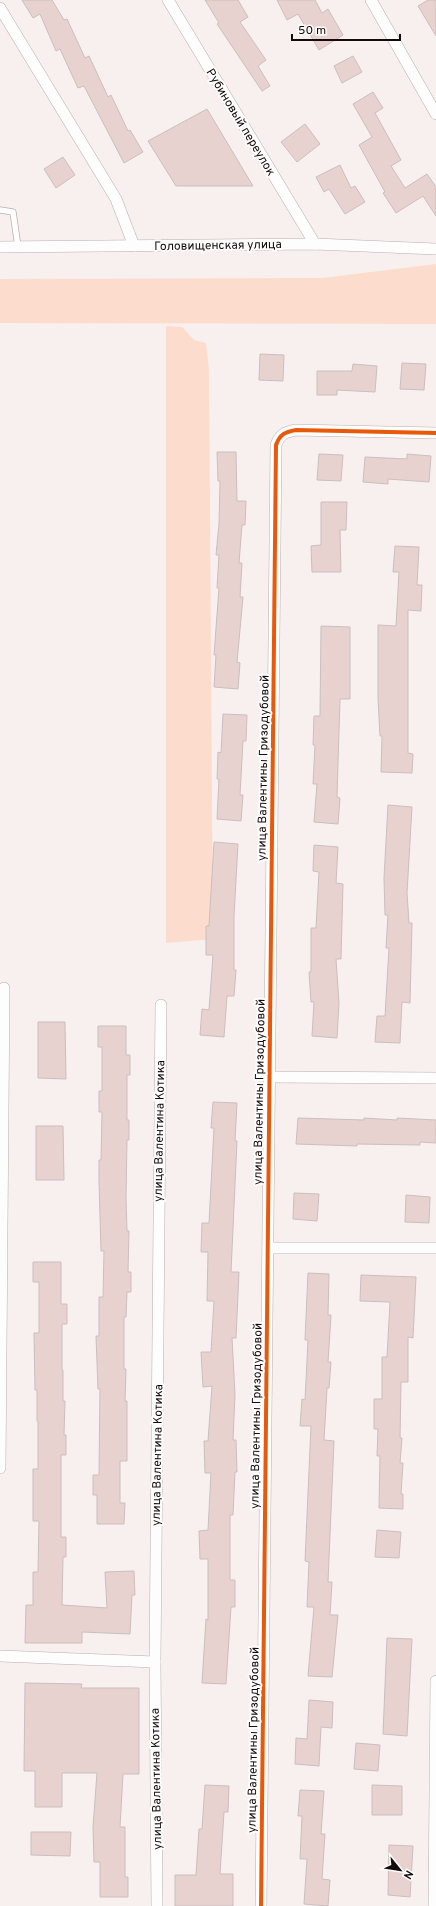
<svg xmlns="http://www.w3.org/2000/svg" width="436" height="1906" font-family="Overpass,sans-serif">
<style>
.green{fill:#fcdccc}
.building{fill:#e8d2cf;stroke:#cabfbe}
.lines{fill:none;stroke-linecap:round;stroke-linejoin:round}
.lane-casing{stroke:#baafb0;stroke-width:7}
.street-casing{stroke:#baafb0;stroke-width:12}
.lane{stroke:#fefdfd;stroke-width:5.5}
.street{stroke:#fefdfd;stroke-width:11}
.cycleway-casing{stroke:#fdfdfd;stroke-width:6}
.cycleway{stroke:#e8590c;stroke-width:4}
.labels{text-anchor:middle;stroke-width:4;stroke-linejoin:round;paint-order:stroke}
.street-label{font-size:12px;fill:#16090a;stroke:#fdfdfd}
</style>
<rect width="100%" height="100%" fill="#f8efef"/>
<g class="green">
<polygon points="436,264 436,324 0,323 0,279 323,278"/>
<polygon points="166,326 182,327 194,340 206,343 209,370 213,939 166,943"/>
</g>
<g class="building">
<polygon points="22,0 52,0 64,20 67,19 85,58 89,56 108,97 111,95 128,131 130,130 143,152 124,163 84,86 78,88 60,49 56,51 40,14 33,18"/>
<polygon points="205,0 238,0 248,17 240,22 266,60 258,66 270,86 262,91 217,24 219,23"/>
<polygon points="277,0 315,0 322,13 328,9 343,35 319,50 298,14 287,20"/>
<polygon points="428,0 436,0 436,36 418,6"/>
<polygon points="353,56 362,72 342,83 334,66"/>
<polygon points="373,92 383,108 375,113 401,160 391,166 405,188 427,174 436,187 436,216 423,196 396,213 383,193 385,192 359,145 372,137 353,104"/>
<polygon points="207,109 253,186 176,186 148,141"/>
<polygon points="305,124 320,144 297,162 281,142"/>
<polygon points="63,157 75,175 56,188 44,169"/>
<polygon points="340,165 351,188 355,186 365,202 345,214 329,189 324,192 316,177"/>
<polygon points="260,354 284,355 283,381 259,380"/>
<polygon points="402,363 426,364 424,390 400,389"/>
<polygon points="353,364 377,366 375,392 337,390 337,395 317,395 317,371 352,371"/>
<polygon points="217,452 236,452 237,501 246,501 245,525 242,525 239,563 242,563 240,597 243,597 237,662 240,663 238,689 214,687 216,655 214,655 219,588 217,588 219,555 216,555 219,524 220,481 218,481"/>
<polygon points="319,454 343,455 341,481 317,480"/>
<polygon points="407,454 431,456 429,482 388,479 388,484 363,482 365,457 407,459"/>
<polygon points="321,502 347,502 346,530 340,530 341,572 312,572 311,546 321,545"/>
<polygon points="395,546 419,547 417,585 422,585 421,611 408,610 408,753 413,754 412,773 381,772 382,736 380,736 378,698 378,625 396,626 399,572 393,572"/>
<polygon points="321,626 350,627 350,699 340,699 337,797 340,798 338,824 314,822 317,784 313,784 315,745 313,745 314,716 320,716"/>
<polygon points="223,714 247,715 246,741 243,741 240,795 243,795 241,821 217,819 219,779 217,779 218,752 221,753"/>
<polygon points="388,805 412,807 407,893 409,923 412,923 410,1003 402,1002 400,1043 375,1042 377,1016 385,1016 389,948 386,948 388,915 385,915 384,878"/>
<polygon points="214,842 238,844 234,916 234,970 236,970 234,996 227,996 224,1037 200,1035 202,1009 209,1010 213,955 206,955 206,926 209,926"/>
<polygon points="314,845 338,847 336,883 343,884 341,959 336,959 339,1003 337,1038 312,1036 314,1002 311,1002 309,972 311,972 311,928 316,928 319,872 313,871"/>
<polygon points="38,1022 65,1022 66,1079 38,1078"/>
<polygon points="98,1026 126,1026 126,1055 130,1055 130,1075 127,1075 127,1120 129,1120 129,1140 127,1140 126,1198 127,1231 129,1231 128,1272 131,1272 131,1292 127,1292 126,1317 124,1317 124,1369 126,1369 125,1401 127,1401 127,1461 120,1461 120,1503 125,1503 124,1524 97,1524 97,1495 93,1495 93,1475 99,1475 100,1389 98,1389 96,1336 99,1336 99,1297 103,1297 104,1251 101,1251 99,1180 99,1160 101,1160 102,1112 99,1112 99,1091 102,1091 102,1047 98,1047"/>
<polygon points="213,1102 237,1103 235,1141 237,1141 231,1272 239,1272 236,1338 232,1338 235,1395 233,1440 236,1440 237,1472 235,1472 233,1515 230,1515 230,1580 235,1580 235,1607 231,1607 226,1684 202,1683 206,1619 208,1620 208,1559 200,1559 199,1531 208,1530 211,1473 205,1473 204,1441 208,1441 212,1386 203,1387 201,1352 211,1352 214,1301 207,1301 208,1252 201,1252 202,1223 209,1223 214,1128 211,1128"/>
<polygon points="298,1118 364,1120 364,1118 397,1120 397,1118 436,1120 436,1143 420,1142 420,1145 357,1144 357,1146 296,1144"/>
<polygon points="36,1126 63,1126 64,1180 36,1180"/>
<polygon points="294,1193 319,1194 317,1221 293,1219"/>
<polygon points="406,1195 430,1197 429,1223 405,1222"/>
<polygon points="33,1262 61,1262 61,1304 67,1304 67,1324 62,1324 62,1370 63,1370 63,1401 65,1401 64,1435 66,1435 66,1455 61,1455 61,1537 66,1537 66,1557 63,1557 62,1605 107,1608 105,1572 134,1571 135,1595 132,1595 130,1634 82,1632 82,1643 25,1643 26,1605 33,1605 33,1572 38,1572 39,1521 33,1521 33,1469 38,1469 38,1421 37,1421 37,1390 35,1390 34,1333 39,1333 39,1282 33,1282"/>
<polygon points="308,1273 329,1274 328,1315 331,1315 328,1362 331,1362 329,1388 327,1388 324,1440 334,1441 328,1582 332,1582 330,1615 338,1615 332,1677 308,1676 314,1607 307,1607 309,1562 305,1561 311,1426 300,1426 302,1399 305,1400 308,1340 305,1340"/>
<polygon points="361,1275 416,1277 413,1338 408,1337 408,1382 401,1382 400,1438 402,1438 400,1463 403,1463 401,1494 403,1494 403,1509 379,1508 380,1456 377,1456 378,1429 374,1429 374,1399 382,1399 382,1357 387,1357 390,1302 360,1301"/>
<polygon points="377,1530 401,1532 399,1558 375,1557"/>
<polygon points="387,1638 412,1639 407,1736 383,1734"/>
<polygon points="25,1683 82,1684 81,1688 139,1688 139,1774 123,1774 120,1827 125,1827 125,1877 128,1877 128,1897 100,1897 100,1862 94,1862 93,1827 97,1773 62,1773 62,1807 35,1807 35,1771 24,1771"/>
<polygon points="309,1700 333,1702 332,1728 321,1727 319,1766 295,1764 296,1738 307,1739"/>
<polygon points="356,1743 380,1745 378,1771 354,1769"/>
<polygon points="205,1785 229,1786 228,1812 224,1812 220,1874 233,1874 233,1906 175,1906 175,1875 196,1875 199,1829 202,1829"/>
<polygon points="372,1785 402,1786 402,1815 372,1815"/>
<polygon points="300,1790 324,1791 321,1834 325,1834 322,1879 330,1880 328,1906 304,1904 307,1859 300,1859 302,1816 298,1816"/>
<polygon points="31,1832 71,1832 70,1856 31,1855"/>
<polygon points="389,1845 413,1846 410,1897 388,1895"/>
</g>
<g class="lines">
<g class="lane-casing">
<polyline id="lane" points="0,210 13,212 18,247"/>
</g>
<g class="street-casing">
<g id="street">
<polyline points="168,0 315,244"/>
<polyline points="371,0 436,114"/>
<polyline points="0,8 116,199 134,246"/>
<polyline points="0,247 315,244 436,249"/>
<polyline points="270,1077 436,1078"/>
<polyline points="268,1248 436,1248"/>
<polyline points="0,1468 4,988"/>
<polyline points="0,1656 155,1662"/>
<polyline points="157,1906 155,1662 161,1005"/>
<path d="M261,1906l15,-1461c4,-11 9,-13 20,-15l140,3"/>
<polyline points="434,1906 436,1681"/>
</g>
</g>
<use href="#lane" class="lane"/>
<use href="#street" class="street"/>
<g class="cycleway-casing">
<path id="cycleway" d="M261,1906l15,-1461c4,-11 9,-13 20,-15l140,3"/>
</g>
<use href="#cycleway" class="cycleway"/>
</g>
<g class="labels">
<g class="street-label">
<text transform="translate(241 122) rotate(59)" y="4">Рубиновый переулок</text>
<text transform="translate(218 245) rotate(-1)" y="4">Головищенская улица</text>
<text transform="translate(263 768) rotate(-89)" y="4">улица Валентины Гризодубовой</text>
<text transform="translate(259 1092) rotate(-89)" y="4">улица Валентины Гризодубовой</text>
<text transform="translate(159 1131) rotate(-89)" y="4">улица Валентина Котика</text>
<text transform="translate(256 1416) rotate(-89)" y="4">улица Валентины Гризодубовой</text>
<text transform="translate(157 1455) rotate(-89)" y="4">улица Валентина Котика</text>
<text transform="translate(253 1740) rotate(-89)" y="4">улица Валентины Гризодубовой</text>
<text transform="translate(156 1779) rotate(-91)" y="4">улица Валентина Котика</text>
</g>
</g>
<g transform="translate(400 1870) rotate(120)" stroke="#fdfdfd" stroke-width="3" paint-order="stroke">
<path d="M0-3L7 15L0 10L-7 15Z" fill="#16090a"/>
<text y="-6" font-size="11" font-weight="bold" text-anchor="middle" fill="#16090a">N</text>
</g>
<path d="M292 34v6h108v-6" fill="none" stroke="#16090a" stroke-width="2"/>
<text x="298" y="34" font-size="12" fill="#16090a" stroke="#fdfdfd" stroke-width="3" paint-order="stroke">50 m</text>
</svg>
